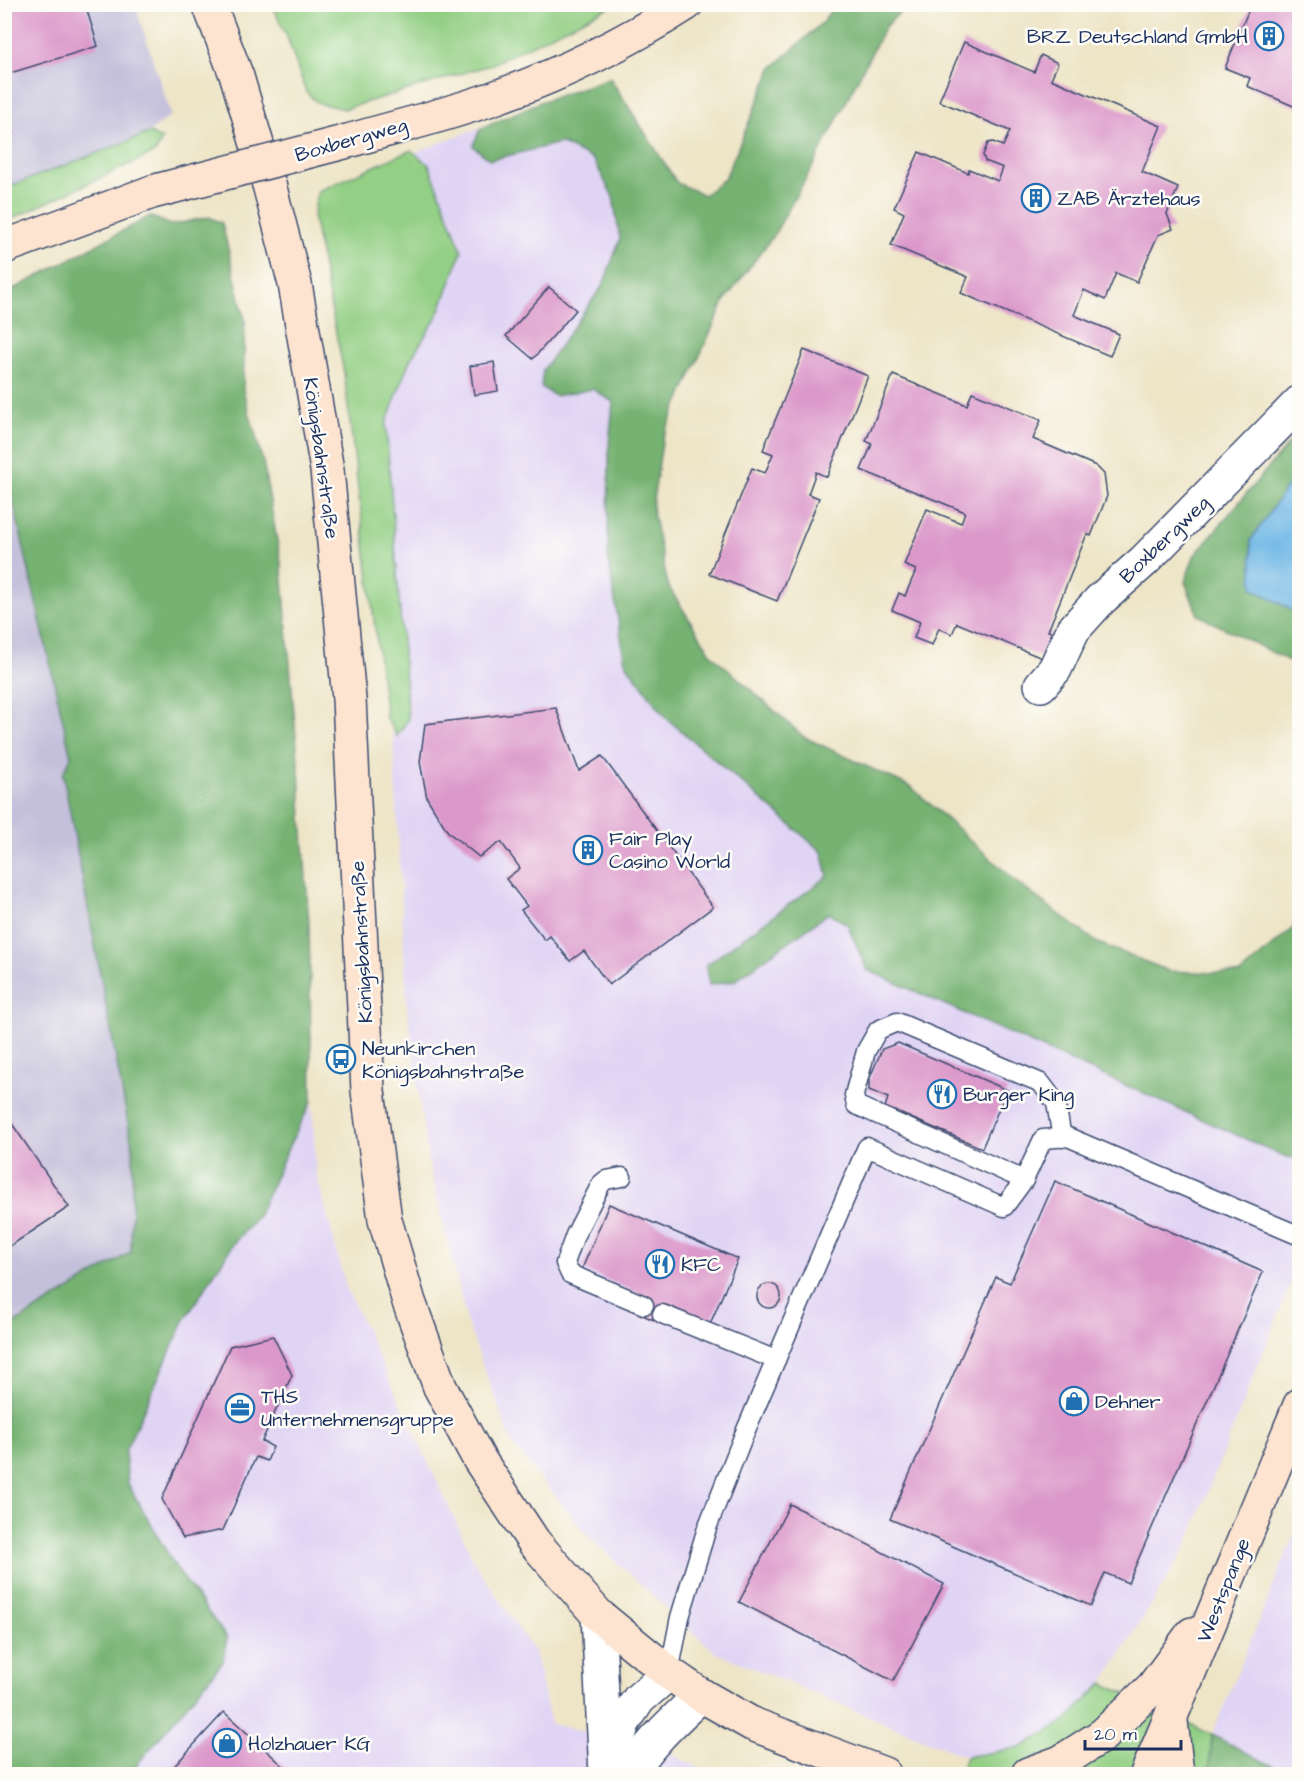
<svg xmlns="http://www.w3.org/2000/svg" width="1304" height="1779" font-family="'Architects Daughter',sans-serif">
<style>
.built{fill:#e0d4f4}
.industrial{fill:#c4c0db}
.green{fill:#93cf84;stroke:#577f71;stroke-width:1.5}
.forest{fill:#76b272;stroke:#487068;stroke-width:1.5}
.water{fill:#6cb6e5;stroke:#4472a2;stroke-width:1.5}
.building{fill:#db98ca}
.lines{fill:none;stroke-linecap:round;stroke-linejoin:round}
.lane-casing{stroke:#3b4a6e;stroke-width:21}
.street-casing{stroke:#3b4a6e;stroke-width:36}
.secondary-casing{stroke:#3b4a6e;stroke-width:36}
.lane{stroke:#fff;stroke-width:18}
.street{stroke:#fff;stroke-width:33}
.secondary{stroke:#fde4d0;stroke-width:33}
.secondary-bridge-casing{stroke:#3b4a6e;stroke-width:36;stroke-linecap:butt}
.secondary-bridge{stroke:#fde4d0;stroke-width:33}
.labels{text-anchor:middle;stroke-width:5;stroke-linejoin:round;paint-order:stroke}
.poi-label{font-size:20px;fill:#1b2f5e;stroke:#fdfcf7;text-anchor:start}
.street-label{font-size:20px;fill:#1b2f5e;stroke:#fdfcf7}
</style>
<rect width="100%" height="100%" fill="#fdfcf7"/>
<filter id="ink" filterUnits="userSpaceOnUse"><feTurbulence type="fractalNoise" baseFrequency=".0167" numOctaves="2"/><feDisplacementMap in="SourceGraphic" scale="12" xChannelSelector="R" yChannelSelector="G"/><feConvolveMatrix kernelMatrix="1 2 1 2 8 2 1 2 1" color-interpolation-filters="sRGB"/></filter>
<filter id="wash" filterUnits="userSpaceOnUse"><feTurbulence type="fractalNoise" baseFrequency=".008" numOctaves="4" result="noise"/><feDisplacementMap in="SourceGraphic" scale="24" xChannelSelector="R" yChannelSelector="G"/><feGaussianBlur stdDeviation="1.35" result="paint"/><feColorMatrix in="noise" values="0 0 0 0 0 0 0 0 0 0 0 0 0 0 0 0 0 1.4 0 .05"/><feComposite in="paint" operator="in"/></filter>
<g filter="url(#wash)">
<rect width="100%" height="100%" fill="#eee5c7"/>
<g class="built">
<polygon points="573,91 627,179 608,558 625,662 665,717 822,852 828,876 1286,1157 1299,1158 1299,1262 1185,1549 1103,1683 1064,1722 1022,1747 966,1757 715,1652 589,1537 512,1444 467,1322 428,1160 407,1006 374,366 344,180"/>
<polygon points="312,1101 316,1172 346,1287 476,1565 535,1653 551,1724 662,1749 710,1774 129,1774 221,1665 227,1638 176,1568 128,1484 125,1451 184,1321 234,1243 258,1216 290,1144"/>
<polygon points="1299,1522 1299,1774 1288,1774 1212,1735"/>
</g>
<g class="industrial">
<polygon points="5,5 135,5 171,115 149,133 5,188"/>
<polygon points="4,465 71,757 63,775 133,1150 131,1252 5,1329"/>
</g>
<g class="green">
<polygon points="272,5 613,5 490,65 344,109 318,103 306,92 287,37"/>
<polygon points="149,133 162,139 156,152 5,222 5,188"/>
<polygon points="411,150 429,165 462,251 438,315 409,362 386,424 408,720 397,736 386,718 344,373 313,216 318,191"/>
<polygon points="1103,1683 1212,1735 1209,1774 959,1774 966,1757 1022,1747 1064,1722"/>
</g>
<g class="forest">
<polygon points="834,5 907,5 885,27 815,162 774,235 725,300 663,437 652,507 668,586 712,655 804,737 911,787 1020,885 1098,943 1169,971 1240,974 1293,928 1299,916 1299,1158 1286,1157 867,970 847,924 829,913 734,981 709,985 706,965 828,876 822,852 665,717 625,662 608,558 609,445 613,402 593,389 555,396 541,387 543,370 603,285 620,239 613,197 593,159 560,143 490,160 473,146 480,129 540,102 610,78 677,183 704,195 725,178 772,68 824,21"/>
<polygon points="150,216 171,225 209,217 222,223 245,320 243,390 263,462 282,568 300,785 309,924 312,1101 290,1144 258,1216 234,1243 184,1321 125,1451 128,1484 176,1568 227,1638 223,1662 129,1774 5,1774 5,1329 131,1252 133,1150 63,774 71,757 5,465 5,294"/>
<polygon points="1299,433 1299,469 1251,540 1253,588 1299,614 1299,666 1198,615 1185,582 1194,556 1289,443"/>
<polygon points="1212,1735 1288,1774 1209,1774"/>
</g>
<polygon class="water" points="1299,469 1299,614 1253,588 1251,540"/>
<g id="blocks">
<g class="building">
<polygon points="4,4 85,4 98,46 4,75"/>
<polygon points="1251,4 1300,4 1298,108 1247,86 1250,78 1225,68"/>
<polygon points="964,42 1034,72 1041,55 1058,63 1051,79 1161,126 1142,172 1178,188 1167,214 1173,229 1158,235 1137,282 1116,273 1105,300 1084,290 1074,315 1119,334 1110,356 961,293 968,277 891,245 904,213 894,208 919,152 968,173 969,169 998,181 1003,168 985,161 983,155 988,143 993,142 1003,146 1010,131 939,101"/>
<polygon points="4,107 14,134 4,137"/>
<polygon points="549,287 576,310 533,359 506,336"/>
<polygon points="804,350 868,376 827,477 816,472 808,494 819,498 777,601 709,574 752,468 765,473 773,454 763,450"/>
<polygon points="494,362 498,391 474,395 470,366"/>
<polygon points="893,375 967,405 972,392 1041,420 1033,439 1096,466 1104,474 1107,496 1091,536 1087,534 1048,631 1052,632 1042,658 957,623 952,634 939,628 932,645 914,638 920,622 892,610 899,593 905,596 916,570 904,565 927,509 961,523 965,512 861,470 872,444 866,441"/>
<polygon points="556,708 579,771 602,756 713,907 609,985 584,951 570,961 550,936 545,940 521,910 527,906 506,879 520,868 501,842 479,857 448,832 427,798 420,762 425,724"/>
<polygon points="898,1043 1007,1090 982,1148 885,1107 888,1098 869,1090 869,1080 882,1049"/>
<polygon points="4,1112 69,1207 4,1250"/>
<polygon points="1055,1181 1263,1272 1128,1583 1105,1573 1091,1606 890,1519 996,1277 1010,1283"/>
<polygon points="609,1204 738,1259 710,1324 666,1305 659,1322 640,1314 647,1297 582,1269"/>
<circle cx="769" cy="1296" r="12"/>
<polygon points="273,1336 292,1375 262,1441 273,1447 267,1461 256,1457 223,1530 183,1538 162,1499 230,1346"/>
<polygon points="790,1504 944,1584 893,1681 739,1602"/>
<polygon points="224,1712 292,1774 167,1774"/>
</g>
</g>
</g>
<g filter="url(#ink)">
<use href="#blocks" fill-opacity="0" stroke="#3b4a6e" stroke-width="1.5"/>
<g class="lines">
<g class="lane-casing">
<g id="lane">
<polyline points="622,1177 606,1180 601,1184 575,1235 565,1263 570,1274 644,1305"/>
<polyline points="1024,1180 856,1105 854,1095 866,1051 878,1030 897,1022 1041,1083 1056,1103 1062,1138"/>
<polyline points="662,1314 776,1360"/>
<polyline points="669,1673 680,1617 707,1528 743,1437 867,1147 1004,1207 1024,1180 1043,1139 1068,1137 1300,1236"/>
</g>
</g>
<g class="street-casing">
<g id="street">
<polyline points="1041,685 1055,669 1073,630 1100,600 1144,561 1300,402"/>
<polyline points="598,1615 606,1774"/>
<polyline points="612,1758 623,1723 639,1699 669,1673"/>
<path d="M631,1774c17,-31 45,-55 70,-79"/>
</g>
</g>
<g class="secondary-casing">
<g id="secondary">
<polyline points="209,4 237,77 270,188 295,284 327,470 349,699 368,1091 385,1220 409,1302 440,1387 479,1459 534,1542 598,1615 669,1673 701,1695 752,1724 884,1774"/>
<path d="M348,141c51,-15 104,-27 154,-46 65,-23 126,-54 184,-91"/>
<polyline points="4,247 152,192"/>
<polyline points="1171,1721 1177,1774"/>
<polyline points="1028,1774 1061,1762 1103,1735 1153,1687 1192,1634"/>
<polyline points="1147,1774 1300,1405"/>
</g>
</g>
<use href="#lane" class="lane"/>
<use href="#street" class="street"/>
<use href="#secondary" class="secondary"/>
<g class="secondary-bridge-casing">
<polyline id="secondary-bridge" points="152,192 348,141"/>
</g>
<use href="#secondary-bridge" class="secondary-bridge"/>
</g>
</g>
<defs>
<g id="building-ring" transform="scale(1.5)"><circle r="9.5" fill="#fdfcf7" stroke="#1f6fb2" stroke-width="1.5"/><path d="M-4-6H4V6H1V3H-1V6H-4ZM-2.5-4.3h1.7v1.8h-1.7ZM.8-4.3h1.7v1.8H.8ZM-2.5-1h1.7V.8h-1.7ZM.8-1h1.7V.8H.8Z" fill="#1f6fb2"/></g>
<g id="bus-ring" transform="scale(1.5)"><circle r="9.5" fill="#fdfcf7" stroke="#1f6fb2" stroke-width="1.5"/><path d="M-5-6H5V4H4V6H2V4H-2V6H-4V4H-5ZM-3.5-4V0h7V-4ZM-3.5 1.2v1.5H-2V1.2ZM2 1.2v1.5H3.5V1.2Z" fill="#1f6fb2"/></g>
<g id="restaurant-ring" transform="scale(1.5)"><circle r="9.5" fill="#fdfcf7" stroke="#1f6fb2" stroke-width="1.5"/><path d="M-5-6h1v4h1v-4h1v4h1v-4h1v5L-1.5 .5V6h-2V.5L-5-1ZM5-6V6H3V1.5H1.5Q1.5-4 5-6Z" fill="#1f6fb2"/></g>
<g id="shop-ring" transform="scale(1.5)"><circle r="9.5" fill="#fdfcf7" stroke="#1f6fb2" stroke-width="1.5"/><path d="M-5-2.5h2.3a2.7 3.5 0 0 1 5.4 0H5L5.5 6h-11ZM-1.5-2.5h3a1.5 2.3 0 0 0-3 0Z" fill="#1f6fb2"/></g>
<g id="office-ring" transform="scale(1.5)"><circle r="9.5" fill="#fdfcf7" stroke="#1f6fb2" stroke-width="1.5"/><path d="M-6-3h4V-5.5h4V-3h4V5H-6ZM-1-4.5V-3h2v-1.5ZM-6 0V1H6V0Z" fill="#1f6fb2"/></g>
</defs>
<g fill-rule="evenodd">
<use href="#building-ring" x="1269" y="36"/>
<use href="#building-ring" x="1036" y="198"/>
<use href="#building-ring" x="588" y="850"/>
<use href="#bus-ring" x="341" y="1059"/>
<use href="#restaurant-ring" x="942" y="1094"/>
<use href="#restaurant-ring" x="660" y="1264"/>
<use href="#shop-ring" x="1074" y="1401"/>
<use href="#office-ring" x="240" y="1408"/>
<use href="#shop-ring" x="227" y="1743"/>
</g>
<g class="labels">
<g class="poi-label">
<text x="1248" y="43" text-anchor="end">BRZ Deutschland GmbH</text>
<text x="1057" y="205">ZAB Ärztehaus</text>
<text x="609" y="845">Fair Play<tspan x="609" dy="23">Casino World</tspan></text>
<text x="362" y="1055">Neunkirchen<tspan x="362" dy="23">Königsbahnstraße</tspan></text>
<text x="963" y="1101">Burger King</text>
<text x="681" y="1271">KFC</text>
<text x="261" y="1403">THS<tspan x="261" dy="23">Unternehmensgruppe</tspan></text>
<text x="1095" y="1408">Dehner</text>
<text x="248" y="1750">Holzhauer KG</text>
</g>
<g class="street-label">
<text transform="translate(351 139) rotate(-16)" y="7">Boxbergweg</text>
<text transform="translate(322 458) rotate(82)" y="7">Königsbahnstraße</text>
<text transform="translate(1164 539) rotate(-44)" y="7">Boxbergweg</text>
<text transform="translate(361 942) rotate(-93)" y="7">Königsbahnstraße</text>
<text transform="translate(1223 1590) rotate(-68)" y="7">Westspange</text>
</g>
</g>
<rect width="1304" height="1779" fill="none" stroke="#fdfcf7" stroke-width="24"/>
<path d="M1085 1740v9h96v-9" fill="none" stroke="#1b2f5e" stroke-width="3"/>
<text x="1094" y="1740" font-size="18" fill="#1b2f5e" stroke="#fdfcf7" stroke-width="4.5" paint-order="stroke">20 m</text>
</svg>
